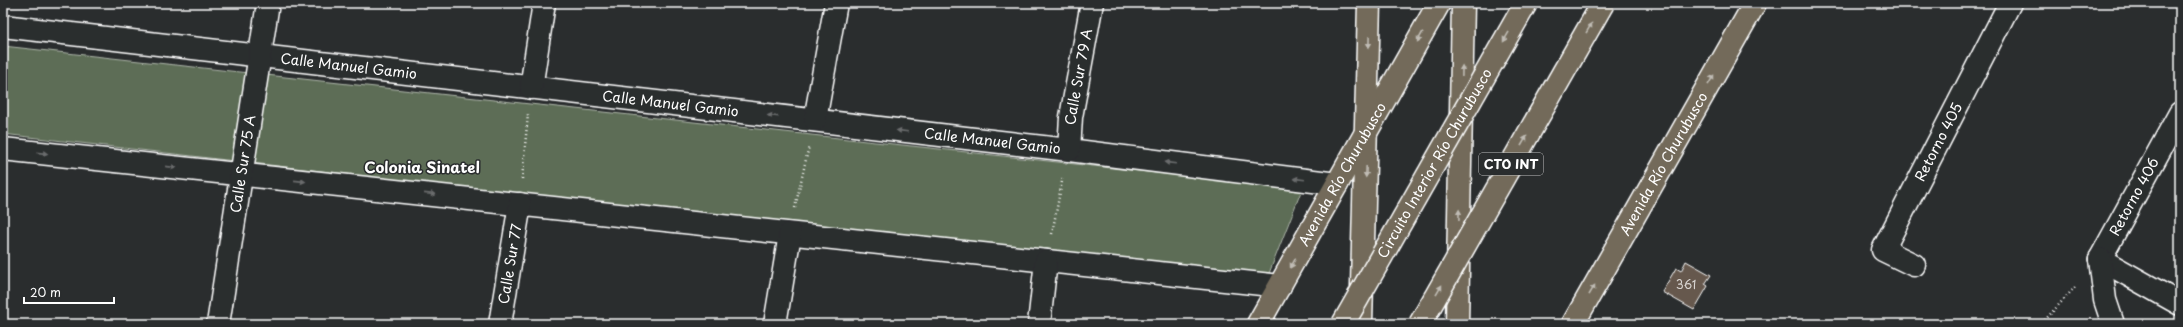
<svg xmlns="http://www.w3.org/2000/svg" width="2183" height="327" font-family="'Playpen Sans',sans-serif">
<style>
.green{fill:#5d6d56;stroke:#aeb6aa}
.building{fill:#66584d;stroke:#fff}
.lines{fill:none;stroke-linecap:round;stroke-linejoin:round}
.minor-casing{stroke:#fff;stroke-width:25}
.major-casing{stroke:#fff;stroke-width:25}
.path{stroke:#fff;stroke-width:2.5;stroke-dasharray:1 3;stroke-linecap:butt}
.minor{stroke:#2a2d2e;stroke-width:22}
.major{stroke:#736b5a;stroke-width:22}
.highway-bridge-casing{stroke:#fff;stroke-width:25;stroke-linecap:butt}
.highway-bridge{stroke:#736b5a;stroke-width:22}
.oneway{fill:#c0bcb5}
.oneway2{fill:#6a6c6d}
.labels{text-anchor:middle;stroke-width:3;stroke-linejoin:round;paint-order:stroke}
.number-label{font-size:12px;fill:#d9d5d2}
.shield{fill:#2a2d2e;stroke:#bfc0c0;stroke-width:1}
.shield-label{font-size:13px;font-weight:bold;fill:#fff}
.street-label{font-size:14px;fill:#fff;stroke:#2a2d2e}
.neighbourhood-label{font-size:15px;font-weight:bold;fill:#fff;stroke:#2a2d2e}
</style>
<rect width="100%" height="100%" fill="#2a2d2e"/>
<filter id="ink" filterUnits="userSpaceOnUse"><feTurbulence type="fractalNoise" baseFrequency=".025" numOctaves="2"/><feDisplacementMap in="SourceGraphic" scale="8" xChannelSelector="R" yChannelSelector="G"/><feConvolveMatrix kernelMatrix="1 2 1 2 8 2 1 2 1" color-interpolation-filters="sRGB"/></filter>
<g filter="url(#ink)">
<polygon class="green" points="3,46 1302,189 1266,281 3,134"/>
<polygon class="building" points="1686,261 1711,275 1705,284 1708,286 1694,310 1662,292 1676,268 1681,271"/>
<g class="lines">
<g class="minor-casing">
<g id="minor">
<path id="s1" d="M3,26l1066,124 268,34"/>
<polyline points="531,88 544,3"/>
<polyline points="815,120 836,3"/>
<polyline points="3,149 1280,286"/>
<path id="s2" d="M1069,150l2,-33 21,-114"/>
<path id="s3" d="M2100,259l80,-146"/>
<polyline points="2100,259 2180,304"/>
<polyline points="2100,259 2105,300 2113,324"/>
<path id="s4" d="M1914,265l-31,-15 127,-247"/>
<path id="s5" d="M218,324l50,-321"/>
<path id="s6" d="M500,324l20,-120"/>
<polyline points="775,324 790,234"/>
<polyline points="1039,324 1046,261"/>
</g>
</g>
<g class="major-casing">
<g id="major">
<path id="s7" d="M1258,324l181,-321"/>
<polyline points="1361,324 1369,3"/>
<polyline points="1457,324 1463,3"/>
<path id="s8" d="M1573,324l182,-321"/>
</g>
</g>
<g class="path">
<polyline points="522,179 528,114"/>
<polyline points="795,208 809,146"/>
<polyline points="1052,234 1063,176"/>
<polyline points="2044,324 2044,321 2077,285"/>
</g>
<use href="#minor" class="minor"/>
<use href="#major" class="major"/>
<g class="highway-bridge-casing">
<g id="highway-bridge">
<path id="s9" d="M1343,324l183,-321"/>
<polyline points="1420,324 1603,3"/>
</g>
</g>
<use href="#highway-bridge" class="highway-bridge"/>
</g>
<defs><path id="oneway-solid" d="M-6-.8H1V-3.2L6.5 0L1 3.2V.8H-6Z"/></defs>
<g class="oneway">
<use href="#oneway-solid" transform="translate(1589 28) rotate(-60)"/>
<use href="#oneway-solid" transform="translate(1420 37) rotate(119)"/>
<use href="#oneway-solid" transform="translate(1506 37) rotate(120)"/>
<use href="#oneway-solid" transform="translate(1369 42) rotate(91)"/>
<use href="#oneway-solid" transform="translate(1462 71) rotate(-89)"/>
<use href="#oneway-solid" transform="translate(1711 80) rotate(-60)"/>
<use href="#oneway-solid" transform="translate(1524 141) rotate(-60)"/>
<use href="#oneway-solid" transform="translate(1366 172) rotate(92)"/>
<use href="#oneway-solid" transform="translate(1459 215) rotate(-89)"/>
<use href="#oneway-solid" transform="translate(1293 263) rotate(119)"/>
<use href="#oneway-solid" transform="translate(1439 290) rotate(-60)"/>
<use href="#oneway-solid" transform="translate(1592 290) rotate(-60)"/>
</g>
<g class="oneway2">
<use href="#oneway-solid" transform="translate(773 116) rotate(-173)"/>
<use href="#oneway-solid" transform="translate(902 131) rotate(-173)"/>
<use href="#oneway-solid" transform="translate(42 153) rotate(6)"/>
<use href="#oneway-solid" transform="translate(1170 163) rotate(-173)"/>
<use href="#oneway-solid" transform="translate(171 167) rotate(6)"/>
<use href="#oneway-solid" transform="translate(1299 179) rotate(-173)"/>
<use href="#oneway-solid" transform="translate(300 181) rotate(6)"/>
<use href="#oneway-solid" transform="translate(430 194) rotate(6)"/>
</g>
</g>
<g class="labels">
<g class="number-label">
<text x="1686" y="289">361</text>
</g>
<rect class="shield" x="1479" y="153" width="64" height="22" rx="3"/>
<g class="shield-label">
<text x="1511" y="169">CTO INT</text>
</g>
<g class="street-label">
<text dy="5" stroke="none"><textPath href="#s1" startOffset="348">Calle Manuel Gamio</textPath></text>
<text dy="5" stroke="none"><textPath href="#s2" startOffset="74">Calle Sur 79 A</textPath></text>
<text dy="5" stroke="none"><textPath href="#s1" startOffset="672">Calle Manuel Gamio</textPath></text>
<text dy="5" stroke="none"><textPath href="#s1" startOffset="996">Calle Manuel Gamio</textPath></text>
<text dy="5" stroke="none"><textPath href="#s4" startOffset="156">Retorno 405</textPath></text>
<text dy="5" stroke="none"><textPath href="#s5" startOffset="162">Calle Sur 75 A</textPath></text>
<text dy="5" stroke="none"><textPath href="#s9" startOffset="185">Circuito Interior Río Churubusco</textPath></text>
<text dy="5" stroke="none"><textPath href="#s8" startOffset="184">Avenida Río Churubusco</textPath></text>
<text dy="5" stroke="none"><textPath href="#s7" startOffset="172">Avenida Río Churubusco</textPath></text>
<text dy="5" stroke="none"><textPath href="#s3" startOffset="71">Retorno 406</textPath></text>
<text dy="5" stroke="none"><textPath href="#s6" startOffset="61">Calle Sur 77</textPath></text>
</g>
<g class="neighbourhood-label">
<text x="422" y="173">Colonia Sinatel</text>
</g>
</g>
<rect width="2183" height="327" fill="none" stroke="#2a2d2e" stroke-width="16"/>
<rect x="8" y="8" width="2167" height="311" fill="none" stroke="#fff" stroke-width="1.5" filter="url(#ink)"/>
<path d="M24 297v6h90v-6" fill="none" stroke="#ffffff" stroke-width="2"/>
<text x="30" y="297" font-size="12" fill="#ffffff" stroke="#2a2d2e" stroke-width="3" paint-order="stroke">20 m</text>
</svg>
